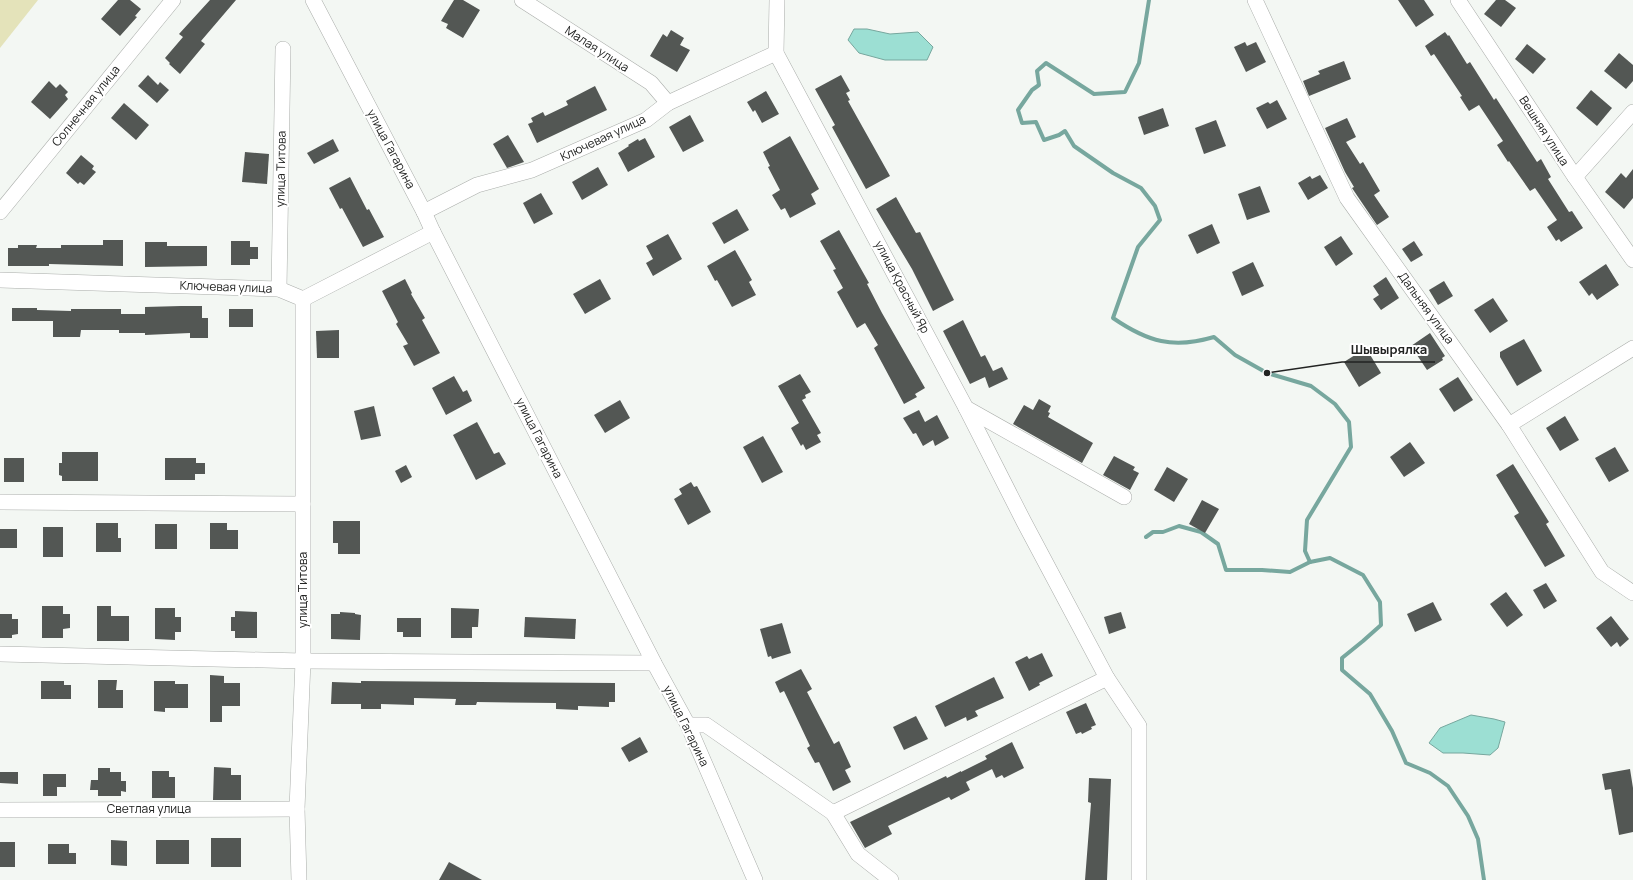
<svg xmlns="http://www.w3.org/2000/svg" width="1633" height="880" font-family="Manrope,sans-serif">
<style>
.green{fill:#e4e3ba}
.water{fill:#9cdfd3;stroke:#77a79e}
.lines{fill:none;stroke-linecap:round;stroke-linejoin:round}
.stream{stroke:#77a79e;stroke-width:4}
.building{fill:#535754}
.minor-casing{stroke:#aaadaa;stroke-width:16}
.minor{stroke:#fff;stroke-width:15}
.labels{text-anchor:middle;stroke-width:4;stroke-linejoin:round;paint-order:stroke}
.street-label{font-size:12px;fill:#222322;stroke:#fff}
.leader{fill:none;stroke:#222322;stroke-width:1.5}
.callout-dot{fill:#222322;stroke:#fff;stroke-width:1.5}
.callout-label{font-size:13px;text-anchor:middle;font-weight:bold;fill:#222322;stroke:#fff;stroke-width:4;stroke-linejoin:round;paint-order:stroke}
</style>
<rect width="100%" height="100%" fill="#f3f7f3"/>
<polygon class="green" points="0,0 38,0 0,48"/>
<g class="water">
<polygon points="854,29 867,29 890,34 918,32 933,47 927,60 885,60 859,53 848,40"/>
<polygon points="1471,715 1494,719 1505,722 1498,748 1490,755 1463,753 1443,753 1429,743 1440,728"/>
</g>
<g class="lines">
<g class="stream">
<path d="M1149,0l-10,63 -14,29 -31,2 -48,-31 -9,8 2,14 -7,5 -14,20 4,13 14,-1 8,18 15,-5 6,-4 9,15 39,27 28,15 14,18 5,14 -22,27 -25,71c35,24 60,31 101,19l21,18 32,18 44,13 24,18 14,18 2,25 -44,73 -2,31 5,11 20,-4 33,17 17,27 1,23 -18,16 -21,17v12l28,24 22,37 14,32 24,10 18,13 20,30 10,23 6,41"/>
<polyline points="1146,537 1153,532 1163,532 1179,526 1201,532 1218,544 1226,570 1262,570 1290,572 1310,562"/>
</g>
</g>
<g class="building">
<polygon points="118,0 130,0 141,9 135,16 137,17 120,36 101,19"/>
<polygon points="210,0 236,0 201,41 205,44 180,74 169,64 170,63 165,58 183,37 179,34"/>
<polygon points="454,0 463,0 480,10 463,38 446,28 448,24 441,21"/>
<polygon points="1398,0 1424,0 1434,15 1416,27"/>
<polygon points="1496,0 1505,0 1516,8 1501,27 1484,14"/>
<polygon points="671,30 684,38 680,45 690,50 677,72 650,56 663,34 667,37"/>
<polygon points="1445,32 1448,36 1449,35 1467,64 1470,62 1494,100 1496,98 1537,162 1541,159 1551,177 1548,179 1569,212 1572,211 1583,228 1561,242 1559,239 1556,241 1547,227 1557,220 1535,188 1530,191 1509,161 1508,162 1497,145 1503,141 1479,105 1469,111 1460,97 1462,96 1434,54 1431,56 1425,46"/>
<polygon points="1245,42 1247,46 1256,42 1266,62 1246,72 1234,47"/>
<polygon points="1527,44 1546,59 1533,74 1515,59"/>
<polygon points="1619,53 1633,65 1633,81 1626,89 1604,71"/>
<polygon points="1344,61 1351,79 1309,96 1303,81 1320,74 1318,71"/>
<polygon points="148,75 158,85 160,82 169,90 157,103 138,86"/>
<polygon points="841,75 850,91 846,93 850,100 848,101 890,176 866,189 832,127 835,125 815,89"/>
<polygon points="49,81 56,88 60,84 68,92 65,95 68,99 50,119 31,102"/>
<polygon points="595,86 607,110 537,143 528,124 533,122 531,118 543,112 545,116 568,105 566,101"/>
<polygon points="1591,90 1612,108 1597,126 1576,108"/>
<polygon points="766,91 779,114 762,123 755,110 753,112 747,102"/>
<polygon points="1277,100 1287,119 1267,129 1256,108 1268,102 1270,104"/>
<polygon points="124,103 149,125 136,140 111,118"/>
<polygon points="1163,108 1169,126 1144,135 1138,117"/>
<polygon points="690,115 704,141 683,152 669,127"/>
<polygon points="1347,118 1356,137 1346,142 1360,164 1363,162 1380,191 1374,195 1389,217 1377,225 1352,188 1354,187 1345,172 1325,128"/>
<polygon points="1216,120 1226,146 1204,154 1195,128"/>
<polygon points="508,135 524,162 507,168 493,144"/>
<polygon points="790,136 819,189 811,194 816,204 790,218 785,208 781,210 772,195 780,190 768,167 770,166 763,152"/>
<polygon points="645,138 655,157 628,172 618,153 629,146 628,145 638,139 639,141"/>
<polygon points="333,139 339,151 314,164 307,153"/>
<polygon points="245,152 269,154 267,184 242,182"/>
<polygon points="81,155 94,166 92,169 96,172 84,185 80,182 78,184 66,173"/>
<polygon points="598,167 608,185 582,200 572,182"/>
<polygon points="1633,169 1633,198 1624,209 1605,192 1621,173 1626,178"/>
<polygon points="1320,175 1328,188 1308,200 1298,183 1310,176 1312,179"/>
<polygon points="350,177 367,210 369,209 384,237 363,247 342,208 340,209 329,188"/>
<polygon points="1260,186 1270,212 1247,220 1238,194"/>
<polygon points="541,193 553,214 534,224 523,203"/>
<polygon points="896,197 916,233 920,232 954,300 933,311 912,269 876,209"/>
<polygon points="737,209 749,230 724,244 712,223"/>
<polygon points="1212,224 1220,243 1197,254 1188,235"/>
<polygon points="839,230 869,283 867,284 882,313 925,388 915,394 917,397 904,404 874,348 878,345 865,323 857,328 837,292 843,288 833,270 836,269 820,241"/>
<polygon points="668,234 682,259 653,276 646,263 653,259 646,246"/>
<polygon points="1341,236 1353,254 1336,266 1324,247"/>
<polygon points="103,240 123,240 123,266 49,264 49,266 8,266 8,248 18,248 18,245 37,245 36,248 61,248 61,245 103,245"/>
<polygon points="231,241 250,241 250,247 258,247 258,259 250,259 250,265 231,265"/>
<polygon points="1414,241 1423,255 1411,262 1402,249"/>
<polygon points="145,242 167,242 167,246 207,246 207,266 145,267"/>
<polygon points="735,250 752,280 749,282 756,295 732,307 717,280 715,281 707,266"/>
<polygon points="1253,262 1264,286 1242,296 1232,272"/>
<polygon points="1606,264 1619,285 1597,300 1592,293 1589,296 1579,282"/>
<polygon points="1386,277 1399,298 1381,310 1373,299 1379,295 1373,286"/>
<polygon points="405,279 412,293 411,294 425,318 422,320 440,353 414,366 403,346 408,344 396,324 398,322 382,291"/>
<polygon points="600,279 611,299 585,314 573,294"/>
<polygon points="1444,281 1453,296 1438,305 1429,290"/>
<polygon points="1493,298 1508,321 1490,333 1474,310"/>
<polygon points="181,306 202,306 202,318 208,318 208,338 190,338 190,333 145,335 145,333 119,333 119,330 81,330 80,337 53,337 53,321 12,321 12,308 37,308 37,310 71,311 71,309 121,309 121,314 145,314 145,307"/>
<rect x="229" y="309" width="24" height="18"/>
<polygon points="963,320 981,357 985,355 993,371 1002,367 1008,379 989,388 985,377 970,384 943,331"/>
<polygon points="339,330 339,358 317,358 316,331"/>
<polygon points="1430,333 1445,356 1442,358 1443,360 1427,370 1411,346"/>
<polygon points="1524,339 1542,371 1517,386 1500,357 1500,352"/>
<polygon points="1366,348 1381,373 1359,387 1344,362"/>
<polygon points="800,374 811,392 805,395 806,398 802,400 821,433 817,435 821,442 806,450 803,444 801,446 791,428 799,423 778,386"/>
<polygon points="454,376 463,392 467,390 472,401 446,415 432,388"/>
<polygon points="1458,377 1473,400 1454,412 1439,389"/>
<polygon points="1039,399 1051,406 1048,412 1050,413 1048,417 1093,443 1082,463 1013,424 1024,405 1033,410"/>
<polygon points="620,400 630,418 605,433 594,415"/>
<polygon points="374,406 381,436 361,440 354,411"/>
<polygon points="919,410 925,422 937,415 949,438 935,446 933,440 923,446 916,433 913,434 903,418"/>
<polygon points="1565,416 1579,440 1560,451 1546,428"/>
<polygon points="477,422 494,454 499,452 506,464 476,480 453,435"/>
<polygon points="763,436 783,472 762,483 743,447"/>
<polygon points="1410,442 1425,463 1404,477 1390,457"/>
<polygon points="1615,447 1629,471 1609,482 1595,458"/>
<polygon points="62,452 98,452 98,481 62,481 62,476 59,475 59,463 62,463"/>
<polygon points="1114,456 1135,467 1133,470 1139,473 1130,490 1103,475"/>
<rect x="4" y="458" width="20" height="24"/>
<polygon points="165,458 196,458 196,463 205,463 205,474 195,474 195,480 165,480"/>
<polygon points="1513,464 1549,522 1546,524 1565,556 1545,567 1514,516 1519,513 1496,475"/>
<polygon points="406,465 412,477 401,483 395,471"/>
<polygon points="1167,467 1188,479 1174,502 1154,490"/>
<polygon points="691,482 694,487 697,486 711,512 688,525 674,499 682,494 679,489"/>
<polygon points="1202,500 1219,509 1205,533 1189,524"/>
<polygon points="333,521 360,521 360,554 338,554 338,543 333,543"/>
<polygon points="96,523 118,523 118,538 121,538 121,552 96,552"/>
<polygon points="210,523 227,523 227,530 238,530 238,549 210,549"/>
<rect x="155" y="524" width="22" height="25"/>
<rect x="43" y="527" width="20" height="30"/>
<rect x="0" y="529" width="17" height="19"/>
<polygon points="1546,583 1557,601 1544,609 1533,590"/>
<polygon points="1506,592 1523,615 1507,627 1490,604"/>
<polygon points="1433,602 1442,620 1415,632 1407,614"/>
<polygon points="42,606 63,606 63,614 70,614 70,628 63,629 63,638 42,638"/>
<polygon points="97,606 111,606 111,616 129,616 129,641 97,641"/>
<polygon points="155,608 175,608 175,617 181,617 181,632 175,632 175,640 155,639"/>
<polygon points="451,608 479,609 478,627 472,627 472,638 451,638"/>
<polygon points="235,611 257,612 257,638 235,638 235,631 231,631 231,617 235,617"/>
<polygon points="340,612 355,613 355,614 361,615 360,640 331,639 331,614 340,614"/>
<polygon points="1121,612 1126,628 1109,634 1104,617"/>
<polygon points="0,614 12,614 12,619 18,619 18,634 12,635 12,638 0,638"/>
<polygon points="1611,616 1629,639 1620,647 1617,642 1611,647 1596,628"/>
<polygon points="525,617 576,619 575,639 524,637"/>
<polygon points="397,618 421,618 421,637 403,637 403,632 397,632"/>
<polygon points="782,623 791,653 772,659 771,656 768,657 760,629"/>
<polygon points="1042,653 1053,676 1039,683 1040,685 1029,691 1015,662 1027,656 1029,659"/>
<polygon points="801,669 812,689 807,692 834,744 839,741 851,767 845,770 851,782 833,791 819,762 815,763 807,748 810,746 784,691 780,693 775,682"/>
<polygon points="210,675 224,676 224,683 240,683 240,706 222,706 222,722 210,722"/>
<polygon points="994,677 1004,698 975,711 978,716 967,721 966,717 945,727 935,706"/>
<polygon points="98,680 117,680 116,690 123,690 123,708 98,708"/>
<polygon points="41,681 64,681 64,685 71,685 71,699 41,699"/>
<polygon points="154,681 175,681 175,684 188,684 188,708 165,708 165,712 154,711"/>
<polygon points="361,681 615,683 615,702 609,702 609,707 578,706 578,710 556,709 556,703 477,702 476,705 455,705 456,699 414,698 414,705 381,704 381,709 361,709 361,704 331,704 332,682 361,683"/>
<polygon points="1086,703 1096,725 1091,727 1092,729 1082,734 1081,732 1076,734 1066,712"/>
<polygon points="916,716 928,739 904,750 893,727"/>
<polygon points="640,737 648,752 629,762 621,748"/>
<polygon points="1012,742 1024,768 1004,778 1002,775 996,778 992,769 966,782 970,790 951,800 949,797 888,826 892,834 865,848 850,822 946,776 947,778 961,771 961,772 987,759 985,756"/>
<polygon points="214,767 231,768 231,775 241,775 241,800 213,800"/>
<polygon points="98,768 110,768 110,772 121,772 121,781 126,781 126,792 121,791 121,796 98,796 98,790 90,790 91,780 98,780"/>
<polygon points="1630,769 1633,788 1633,832 1619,835 1611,789 1605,790 1602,774"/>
<polygon points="152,771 169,771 169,777 175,777 175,798 152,798"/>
<polygon points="0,772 18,772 18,784 0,783"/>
<polygon points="43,774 66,774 66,787 57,787 57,796 43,796"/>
<polygon points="1089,778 1111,779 1107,880 1085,880 1091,803 1088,802"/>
<rect x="211" y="838" width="30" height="29"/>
<polygon points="111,840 127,841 127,866 111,865"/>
<rect x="156" y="840" width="33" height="24"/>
<rect x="0" y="842" width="15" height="25"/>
<polygon points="48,844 69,844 69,853 76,853 76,864 48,864"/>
<polygon points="449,862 482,880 439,880"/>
</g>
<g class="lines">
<g class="minor-casing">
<g id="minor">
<polyline points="313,0 424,212 433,232 654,663 688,725 755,880"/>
<polyline points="522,0 651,83 668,103"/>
<polyline points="777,0 776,53 966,408 1124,497"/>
<polyline points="1255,0 1347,198 1509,425 1602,572 1633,593"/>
<polyline points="1458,0 1575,177 1633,260"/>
<polyline points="1575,177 1633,112"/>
<polyline points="0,212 173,0"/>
<polyline points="424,212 477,185 532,170 646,120 668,103 776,53"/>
<polyline points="0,280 279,289 303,299 433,232"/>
<polyline points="279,289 283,49"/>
<polyline points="966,408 1024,522 1107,678 1139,726 1139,880"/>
<polyline points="1509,425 1633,348"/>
<polyline points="0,502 303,504"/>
<polyline points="0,654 303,661 654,663"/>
<polyline points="688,725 706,725 833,813 1107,678"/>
<polyline points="0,810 297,809"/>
<polyline points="833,813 858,854 891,880"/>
<polyline points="299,880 297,809 303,661 303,299"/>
</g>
</g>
<use href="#minor" class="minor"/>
</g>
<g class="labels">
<g class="street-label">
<text transform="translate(597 49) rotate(33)" y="4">Малая улица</text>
<text transform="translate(86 106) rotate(-51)" y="4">Солнечная улица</text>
<text transform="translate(1544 131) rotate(57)" y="4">Вешняя улица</text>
<text transform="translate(603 138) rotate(-25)" y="4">Ключевая улица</text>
<text transform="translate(391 149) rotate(62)" y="4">улица Гагарина</text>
<text transform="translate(281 169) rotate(-89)" y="4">улица Титова</text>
<text transform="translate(226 287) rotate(2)" y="4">Ключевая улица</text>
<text transform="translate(902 287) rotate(62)" y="4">улица Красный Яр</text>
<text transform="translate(1426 308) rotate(54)" y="4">Дальняя улица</text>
<text transform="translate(539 438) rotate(63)" y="4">улица Гагарина</text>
<text transform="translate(303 590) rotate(-90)" y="4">улица Титова</text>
<text transform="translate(686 726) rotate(64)" y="4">улица Гагарина</text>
<text x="149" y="813">Светлая улица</text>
</g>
</g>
<path class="leader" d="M1267 373L1342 362H1435"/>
<circle class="callout-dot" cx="1267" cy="373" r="4"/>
<g class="callout-label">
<text x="1389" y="354">Шывырялка</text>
</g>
</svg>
